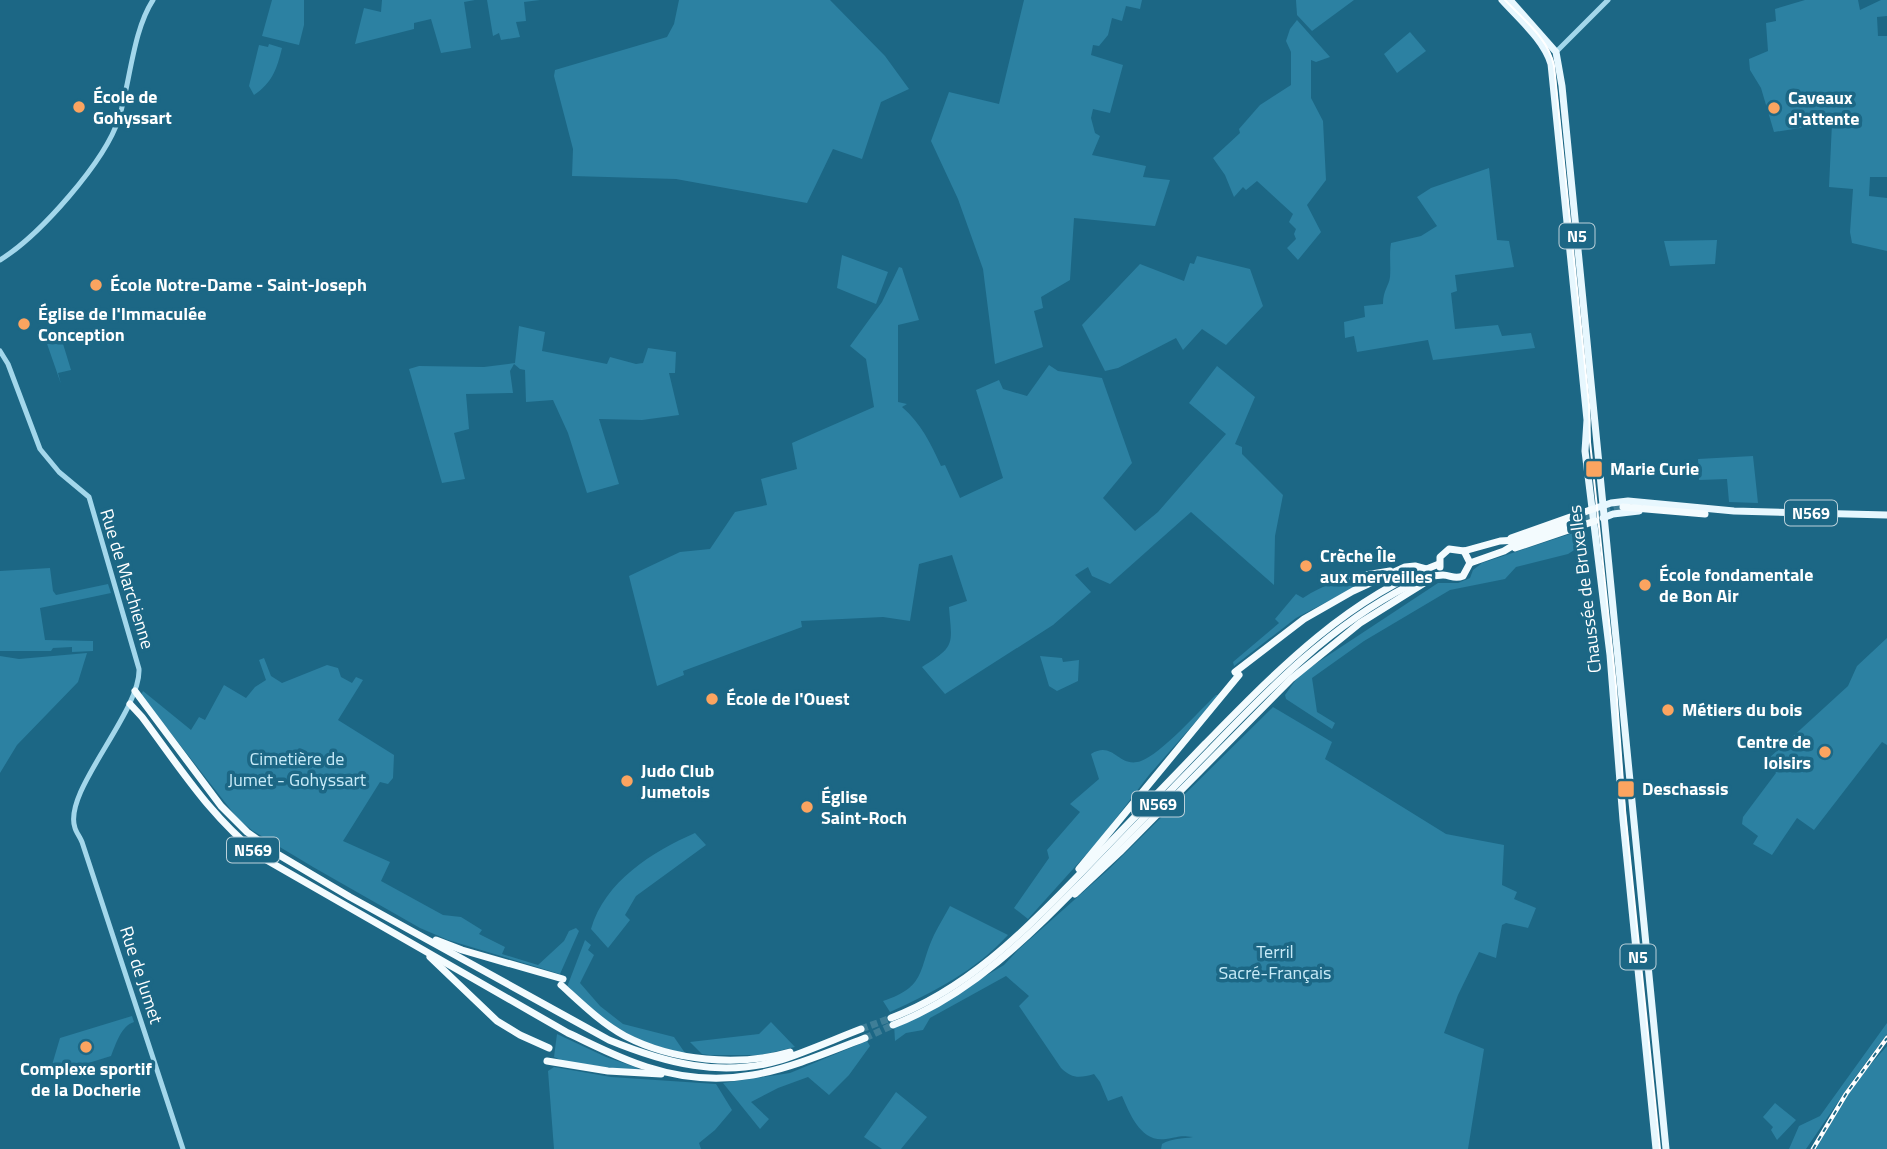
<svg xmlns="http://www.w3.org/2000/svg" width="1887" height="1149" font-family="'Titillium Web',sans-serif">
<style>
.green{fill:#2c81a2}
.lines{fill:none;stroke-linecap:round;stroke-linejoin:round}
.trunk-tunnel{stroke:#3e7e97;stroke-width:7;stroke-dasharray:7 3.5;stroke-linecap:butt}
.tertiary{stroke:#a3d7eb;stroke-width:5}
.primary{stroke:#e7f7fe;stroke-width:7}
.trunk{stroke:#f3fbfe;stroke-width:7}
.tram{stroke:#fff;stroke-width:2}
.rail-casing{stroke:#fff;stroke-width:4.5}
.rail{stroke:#1c6785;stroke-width:2;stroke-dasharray:5;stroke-linecap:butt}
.poi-dot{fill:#fba460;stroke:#1c6785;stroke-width:2.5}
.labels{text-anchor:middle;stroke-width:7;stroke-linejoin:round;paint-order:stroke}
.shield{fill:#1c6785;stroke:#bbd1da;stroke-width:2}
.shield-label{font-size:16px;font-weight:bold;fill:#fff}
.poi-label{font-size:18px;font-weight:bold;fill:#fff;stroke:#1c6785;text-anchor:start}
.street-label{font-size:18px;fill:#fff;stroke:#1c6785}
.park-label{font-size:18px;fill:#c8ebf8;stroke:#1c6785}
</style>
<rect width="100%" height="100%" fill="#1c6785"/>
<g class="green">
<polygon points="272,0 304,0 304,25 299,45 262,36"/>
<polygon points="382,0 475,0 464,2 471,48 441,53 431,19 414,23 414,29 355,44 364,8 381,12"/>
<polygon points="487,0 540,0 524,2 526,21 516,22 520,37 501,40 499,33 493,36"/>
<polygon points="679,0 830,0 885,56 909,89 881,102 862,159 833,149 807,203 676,179 572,176 573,149 554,76 555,70 667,37 674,24"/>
<polygon points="1024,0 1142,0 1140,9 1126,6 1122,21 1112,18 1108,35 1099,46 1093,45 1091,55 1123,65 1110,113 1093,109 1091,118 1095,133 1100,136 1092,155 1146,166 1143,177 1170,180 1155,226 1074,218 1070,280 1041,297 1043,308 1034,311 1043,347 995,364 983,269 958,199 931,141 949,92 999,104"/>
<polygon points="1296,0 1354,0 1312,31 1297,15"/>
<polygon points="1805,0 1858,0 1860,10 1881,0 1887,0 1887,16 1877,17 1878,36 1887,36 1887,177 1870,177 1869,196 1887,198 1887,251 1852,243 1850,232 1853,189 1829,187 1832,123 1774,132 1761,88 1750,70 1749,59 1768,51 1766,23 1776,21 1775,9"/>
<polygon points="1297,20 1330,57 1316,62 1311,60 1311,98 1323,121 1326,180 1307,205 1321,232 1298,260 1287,248 1296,239 1294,234 1296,229 1289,222 1293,214 1257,181 1246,190 1243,187 1234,197 1225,175 1213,158 1240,133 1239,129 1260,105 1291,85 1291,52 1286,41 1290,29"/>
<polygon points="1410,32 1426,51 1397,73 1384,54"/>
<path d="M269,44l13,4c-5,21 -10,35 -28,47l-5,-9 10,-41 9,2z"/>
<path d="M1489,168l8,72 12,1 5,26 -59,8 2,16 -6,2 4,36 43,-4 4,11 29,-3 4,15 -102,12 -5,-20 -71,12 -3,-16 -9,2 -1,-16 21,-5 -1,-11 19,-2c0,-14 6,-18 7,-27 1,-12 -1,-22 1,-34l30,-7 16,-10 -20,-29 14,-9z"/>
<polygon points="1717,240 1715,264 1670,266 1664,241"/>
<polygon points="842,255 888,272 876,304 837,288"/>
<polygon points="1197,256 1250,269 1263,306 1226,345 1202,329 1183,350 1176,338 1118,368 1105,371 1082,325 1140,264 1184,281 1190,263 1194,264"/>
<path d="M899,267l3,1 17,52 -21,5v77l9,2 -5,3c19,16 29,37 39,59l4,-1 15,33 43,-20 -27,-88 23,-10 4,9 24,7 22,-31 9,6 44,7 30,85 -29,35 32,33 23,-19 68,-78 -37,-31 28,-37 38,31 -20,47 7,3v7l41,41 -8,41 -1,49 -83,-73 -81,72 -18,-8 -4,-9 -13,8 16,17 -38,33 -108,69 -23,-27c34,-21 30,-22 27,-60l18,-6 -15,-46 -33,9 -9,57 -27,-4 -82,4 1,6 -119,44 1,4 -27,11 -28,-110 51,-24 30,-3 25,-37 32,-7 -6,-26 36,-10 -5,-26 82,-36 -8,-48 -16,-13 32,-44z"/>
<polygon points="519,326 545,332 542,351 607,364 610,357 636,364 643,363 648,348 676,352 675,373 669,373 679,415 642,420 599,419 619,484 587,493 568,433 553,400 526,402 525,370 520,369 514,364 510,371 513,393 466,394 469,429 454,433 465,479 442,483 409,369 419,366 484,367 515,363"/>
<polygon points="60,334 71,370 58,373 61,384 45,338"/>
<polygon points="1753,456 1758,503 1729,502 1727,479 1699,480 1698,459"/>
<polygon points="1573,533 1579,547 1568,554 1516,567 1505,579 1450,590 1364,641 1312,678 1317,712 1335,723 1332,729 1286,699 1285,695 1300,674 1438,583 1458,583 1470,578 1473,570 1482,563"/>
<polygon points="50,568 53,591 56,595 108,584 111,593 40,608 45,640 93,641 93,651 72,652 72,647 53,648 51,651 0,651 0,571"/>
<path d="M1368,573l6,4 -78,41 -62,48 -1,-4 46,-39 -4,-4 21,-25 7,4c20,-13 41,-21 65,-25z"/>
<polygon points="1887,638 1887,745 1882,742 1814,830 1797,818 1772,855 1753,844 1758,836 1742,824 1743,817 1776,773 1767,760 1848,686 1857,666"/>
<polygon points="87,653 78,682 17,745 0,773 0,656 19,659"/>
<polygon points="1040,656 1062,658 1063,662 1079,660 1078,681 1057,691 1049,686"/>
<polygon points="264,658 271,676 282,683 327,665 338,668 341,677 352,683 356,677 363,680 338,720 394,755 393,778 388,784 380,782 343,841 390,862 381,881 443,915 461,917 482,930 479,934 505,947 502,954 538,965 564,941 569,931 576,928 579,931 560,974 448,940 420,928 313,867 253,831 238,819 141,695 143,691 191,730 199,717 205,720 224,685 246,698 255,687 266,680 259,660"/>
<path d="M1216,695h3l-70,80 -48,63 -73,81 -14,-11 35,-50 -2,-8 33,-38 -10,-8 29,-25 -8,-25c23,-14 27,15 50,7 20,-7 58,-50 75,-66z"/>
<path d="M1273,707l59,35 -7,17 121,75 58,11 -2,40 15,7 -3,7 22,9 -8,20 -22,-5 -4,2 -6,33 -17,-6 -21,43 -14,38 40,16 -16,100h-307l1,-5c10,-6 20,-5 31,-7 -14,-2 -14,0 -27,2 -25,4 -36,-25 -44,-43l-14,5 -8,-19 -6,-8c-14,4 -22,5 -33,-6l-42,-62 10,-10 -23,-20 -76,42 -7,12 -17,3 -11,8 -1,-17 12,-1 98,-58 15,-16 90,-80z"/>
<path d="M695,833l11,12 -70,51 -11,19 5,5 -22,28 -17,-19c14,-48 61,-77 104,-96z"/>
<path d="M950,906l58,29c-33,36 -74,57 -118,77l-7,-11c44,-14 35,-32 51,-66 5,-10 11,-20 16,-29z"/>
<path d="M585,940l6,5 -3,5 6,5 -14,28 20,23 23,18 51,13 11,16c-32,-6 -65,-19 -89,-41 -10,-8 -18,-17 -29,-25z"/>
<path d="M132,1016l2,6c-13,4 -18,22 -23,34l-42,13 -17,-4 8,-27z"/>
<polygon points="771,1022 795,1047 761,1055 710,1055 702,1054 690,1042 759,1034"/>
<polygon points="1887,1023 1887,1034 1855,1077 1806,1149 1789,1149 1799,1126 1820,1116"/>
<polygon points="557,1034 606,1057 635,1067 645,1073 563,1061 554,1057"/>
<polygon points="867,1041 870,1046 849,1075 829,1095 808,1077 778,1088 751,1102 769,1119 760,1129 723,1083 790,1073"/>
<polygon points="1887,1046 1887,1149 1816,1149 1854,1083"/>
<polygon points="554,1067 611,1077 716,1084 732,1110 715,1130 699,1143 701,1149 554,1149 548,1071"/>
<polygon points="896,1092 927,1117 901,1149 882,1149 864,1137"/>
<polygon points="1775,1103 1796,1120 1777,1140 1771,1130 1773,1127 1763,1117"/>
</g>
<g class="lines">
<g class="trunk-tunnel">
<polyline points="1574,522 1604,511 1623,507"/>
<polyline points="861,1029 891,1018"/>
<polyline points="865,1038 893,1025"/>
</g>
<g class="tertiary">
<polyline points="1556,52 1608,0"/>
<path d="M0,260c39,-24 105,-98 119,-142 11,-35 14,-88 34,-118"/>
<path d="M0,351l8,13 32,85 19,23 30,25 50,172c2,43 -77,123 -64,159 1,4 5,9 7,14l101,307"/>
</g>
<g class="primary">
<path d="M1502,0c17,19 42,40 49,64l36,356 -2,31 25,204 13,165 33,329"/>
<polyline points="1510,0 1556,52 1562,86 1666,1149"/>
<polyline points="1593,509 1611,503 1628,501 1734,511 1887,515"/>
<polyline points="1603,518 1613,514 1639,511"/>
</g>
<g class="trunk">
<polyline points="1623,507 1705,514"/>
<polyline points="1511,538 1593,509"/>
<polyline points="1515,548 1595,521"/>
<polyline points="1470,563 1504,551 1522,540 1574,522"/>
<polyline points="1440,567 1440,557 1449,549 1464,551 1500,541 1518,540"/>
<polyline points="1341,579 1390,571"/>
<polyline points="1235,672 1304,619 1353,591 1405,567 1415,566 1426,569"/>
<path d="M135,691l86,115 26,26 32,23 71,42 259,143c56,23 112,38 172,20 27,-9 54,-21 80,-31"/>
<path d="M130,704l12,13c39,52 69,101 121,141l305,175c26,12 52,26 79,34 84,27 141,1 218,-29"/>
<polyline points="1079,869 1239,675"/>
<polyline points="1075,894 1120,852 1291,679 1360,623 1429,580"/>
<polyline points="436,940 462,950 563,979"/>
<polyline points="430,957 497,1021 520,1035 549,1048"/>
<path d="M561,985c20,18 40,38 64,51 48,25 113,31 165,16"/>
<path d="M891,1018c74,-28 131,-84 185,-140 43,-45 86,-89 129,-134 69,-70 140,-145 234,-180"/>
<path d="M893,1025c78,-30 136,-89 193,-147 42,-44 84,-87 126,-130 59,-61 119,-123 196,-162 10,-6 23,-11 35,-11 8,0 11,5 20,1l7,-13 -6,-12"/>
<polyline points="547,1061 608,1071 661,1074"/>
</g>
<path class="tram" d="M1505,0c18,19 44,39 49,66l35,338 1,38 26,244 9,124 35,339"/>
<g class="rail-casing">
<polyline id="rail" points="1813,1149 1846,1094 1887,1038"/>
</g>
<use href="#rail" class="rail"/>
</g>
<g class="poi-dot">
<circle cx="79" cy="107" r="7"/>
<circle cx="1774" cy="108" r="7"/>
<circle cx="96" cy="285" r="7"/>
<circle cx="24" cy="324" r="7"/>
<rect x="1585" y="460" width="18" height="18" rx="3.5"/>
<circle cx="1306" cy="566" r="7"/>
<circle cx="1645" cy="585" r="7"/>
<circle cx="712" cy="699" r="7"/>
<circle cx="1668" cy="710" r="7"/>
<circle cx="1825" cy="752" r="7"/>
<circle cx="627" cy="781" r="7"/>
<rect x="1617" y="780" width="18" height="18" rx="3.5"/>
<circle cx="807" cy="807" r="7"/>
<circle cx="86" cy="1047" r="7"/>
</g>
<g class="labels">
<g class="shield">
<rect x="1559.5" y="223.5" width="35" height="25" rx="5"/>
<rect x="1785" y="500.5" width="52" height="25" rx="5"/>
<rect x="1132" y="791.5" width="52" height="25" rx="5"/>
<rect x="227" y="837.5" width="52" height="25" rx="5"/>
<rect x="1620.5" y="944.5" width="35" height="25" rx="5"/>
</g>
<g class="shield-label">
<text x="1577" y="242">N5</text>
<text x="1811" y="519">N569</text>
<text x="1158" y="810">N569</text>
<text x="253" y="856">N569</text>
<text x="1638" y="963">N5</text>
</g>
<g class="poi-label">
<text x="93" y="103">École de<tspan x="93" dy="21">Gohyssart</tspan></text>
<text x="1788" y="104">Caveaux<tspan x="1788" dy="21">d'attente</tspan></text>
<text x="110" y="291">École Notre-Dame - Saint-Joseph</text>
<text x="38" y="320">Église de l'Immaculée<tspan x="38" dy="21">Conception</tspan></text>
<text x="1610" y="475">Marie Curie</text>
<text x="1320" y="562">Crèche Île<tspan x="1320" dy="21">aux merveilles</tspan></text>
<text x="1659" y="581">École fondamentale<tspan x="1659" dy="21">de Bon Air</tspan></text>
<text x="726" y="705">École de l'Ouest</text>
<text x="1682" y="716">Métiers du bois</text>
<text x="1811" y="748" text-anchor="end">Centre de<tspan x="1811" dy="21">loisirs</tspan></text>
<text x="641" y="777">Judo Club<tspan x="641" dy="21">Jumetois</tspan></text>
<text x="1642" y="795">Deschassis</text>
<text x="821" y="803">Église<tspan x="821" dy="21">Saint-Roch</tspan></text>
<text x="86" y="1075" text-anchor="middle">Complexe sportif<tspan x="86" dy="21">de la Docherie</tspan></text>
</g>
<g class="street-label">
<text transform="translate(127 579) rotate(73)" y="6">Rue de Marchienne</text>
<text transform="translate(1585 589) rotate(-97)" y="6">Chaussée de Bruxelles</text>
<text transform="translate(141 975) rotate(72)" y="6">Rue de Jumet</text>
</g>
<g class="park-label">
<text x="297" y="765">Cimetière de<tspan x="297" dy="21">Jumet - Gohyssart</tspan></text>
<text x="1275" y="958">Terril<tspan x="1275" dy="21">Sacré-Français</tspan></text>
</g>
</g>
</svg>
